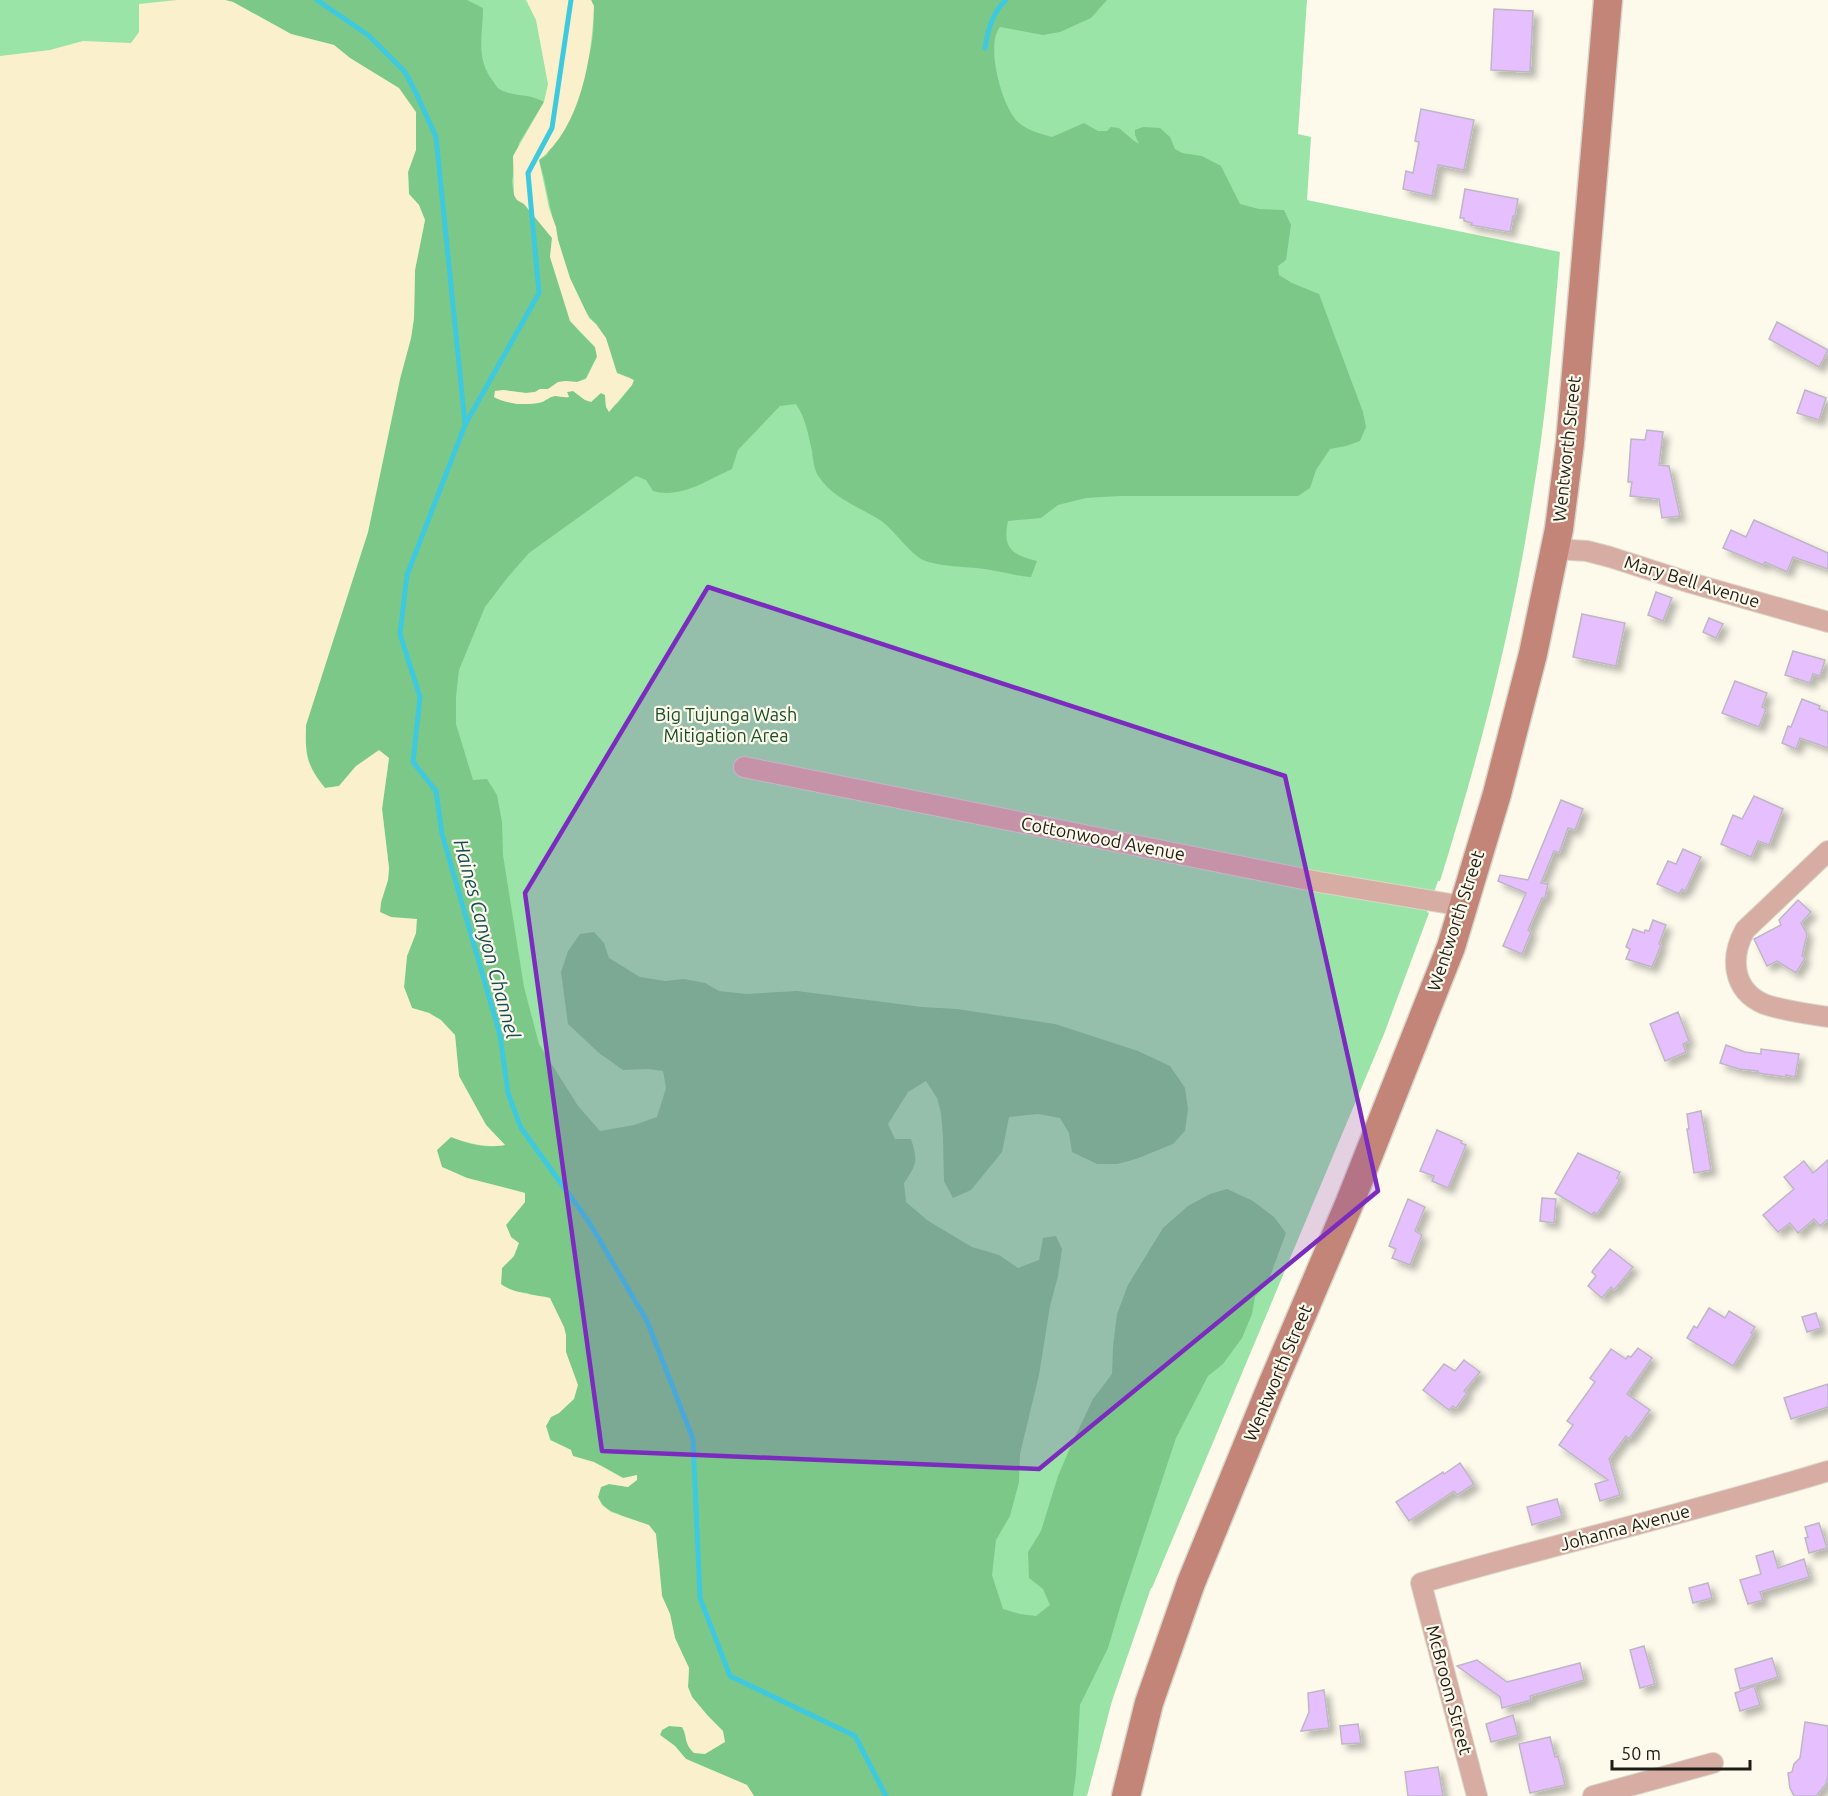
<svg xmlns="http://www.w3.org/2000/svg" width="1828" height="1796" font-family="Ubuntu,sans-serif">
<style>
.green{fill:#9be4a7}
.forest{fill:#7cc889}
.sand{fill:#faf0cb}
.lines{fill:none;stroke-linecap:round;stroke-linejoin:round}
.stream{stroke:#3fc9de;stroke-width:5}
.building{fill:#e6bffe;stroke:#beb7c3;stroke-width:1.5;filter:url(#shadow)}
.street-casing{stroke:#d9d6ca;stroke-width:22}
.secondary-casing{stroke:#d9d6ca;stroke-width:31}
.street{stroke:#d7aca2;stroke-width:20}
.secondary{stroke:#c38578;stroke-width:28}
.marked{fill:#7b2cbf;fill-opacity:0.2;stroke:#7b2cbf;stroke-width:4.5;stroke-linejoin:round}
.labels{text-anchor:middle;stroke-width:4.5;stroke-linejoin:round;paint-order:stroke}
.street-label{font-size:18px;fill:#1d1c17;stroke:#fdfaec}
.park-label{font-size:18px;fill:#174e25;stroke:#fdfaec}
.water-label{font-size:20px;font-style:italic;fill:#134d56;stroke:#fdfaec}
</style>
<defs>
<filter id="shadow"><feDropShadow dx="5.5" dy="5.5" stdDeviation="3" flood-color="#0004"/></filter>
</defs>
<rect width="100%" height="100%" fill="#fdfaec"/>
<path class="green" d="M0,0h1307l-9,134 13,3 -4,63 253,52c-7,83 -14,166 -28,248 -20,130 -53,256 -92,381h-2l-11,31 2,1 -45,121 -232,554h-1l-39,113 -25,95h-1087z"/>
<path class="forest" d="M225,0h242l16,8c0,26 -8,51 10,73 3,5 5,8 10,10 16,6 25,2 41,11l-25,41 -7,38 1,8 1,6 3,5 7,4 28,34 -2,19 27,72 18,18 2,9 -11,22 -9,4 -12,-1 -17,8h-8l-5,3 -9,1 -23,-3 -9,7c12,7 34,9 48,5 5,-2 7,-5 13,-6 5,0 9,2 14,1l-2,-5 6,-1 12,9 16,-7 4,2 1,12 11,-3 15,-19 -1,-7 -14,-5 -21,-49c-28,-26 -44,-108 -52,-146 -1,-6 -4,-11 -5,-18l8,-5c14,-33 30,-66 42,-99 4,-13 7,-43 2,-56h516l-16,18 -31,14 -17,3 -43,-8c-15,18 2,80 18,95 8,8 23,12 34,15l32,-14 14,8h9l4,-4 8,1 14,12 6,4 -4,-9v-5l8,-3 17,1 10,9 5,12 7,4 20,3 19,10 19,38 19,5 25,1 7,15 -5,35 -8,6 1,9 13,8 27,11 44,118 3,15 -6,14 -14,5 -16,3 -14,21 -6,18 -12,8h-179l-33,2 -28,7 -17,13 -33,3c-6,27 4,34 29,40l-6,16c-15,-1 -27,-5 -41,-7 -18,-4 -58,-2 -72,-13 -16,-12 -25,-30 -43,-40 -19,-11 -44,-21 -56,-40 -5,-7 -6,-17 -7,-26 -4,-17 -6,-32 -16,-47l-16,2 -42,44 -6,19c-24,11 -52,30 -79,22l-7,-11 -10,-4 -107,77 -21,24 -23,30 -26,63 -3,27v27l17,56 14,-1 10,16 5,27 1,33 21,132 15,57 39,62 22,25 34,-6 23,-8 9,-29 -3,-17 -15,-2 -25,1 -24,-17 -31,-29 -7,-52 7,-21 12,-17 14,-2 10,11 5,15 31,19 25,4 19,-2 21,4 14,8 27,3 51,-3 125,16 35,2 98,15 83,27 32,15 15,22 3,21 -3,22 -12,13 -37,15 -19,5h-20l-25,-12 -3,-19 -9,-15 -22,-4 -29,3 -7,35 -31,38 -18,8 -9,-17 -1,-44 -2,-24 -4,-15 -11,-17 -18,11 -20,32 7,15h16c7,22 6,25 -7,44l2,19 21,18 23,14 22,13 27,8 19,13 21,-8 4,-22 13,-2 6,13 -4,27 -8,30 -11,69 -19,79 -1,28 -9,34 -14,24 -4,35 11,34 17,5 16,2 14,-11 -7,-16 -14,-11 -1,-26 13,-21 17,-55 15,-35 20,-42 19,-25 1,-27 4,-33 11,-29 35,-57 25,-22 22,-12 17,-5 26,12 21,16 12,16 -18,49 -13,15 -3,17 -10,24 -19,26 -15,12 -32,62 -55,166 -13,44 -28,57 -4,69 -3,22h-319l-7,-11 -61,-26 -11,-13 -15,-11 2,-5 7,-4 13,1c9,16 0,25 23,26l18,-22 -15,-15 -16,-19 -4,-10 1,-19 -14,-30 -5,-24 -8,-18 -3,-36 -40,-46c-10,-3 -16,-7 -21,-17l3,-10 8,-3 19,3 -5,-9 -21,-12 -30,-10 -1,-6 -20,-10 -5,-14 5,-9 8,-4 10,-50 -3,-11v-17l-38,-42 -17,-2 -10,-6 1,-17 12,-12 -3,-19 -5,-12 19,-23v-9l-58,-15 -25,-11 -6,-17 15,-13c18,7 35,12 54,8l-19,-20 -27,-49 -4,-41 -26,-22 -17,-5 -8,-21 3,-31 9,-23 -36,-21 1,-10 7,-22 1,-12 -7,-59 7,-51 -33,8 -17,20 -14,2c-18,-23 -20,-33 -19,-63l62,-193 32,-153 11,-41 3,-20 1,-48 10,-50 -6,-15 -10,-11 -1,-22 8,-23 -43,-76 -23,-15 -16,-13 -43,-11 -58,-32z"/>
<g class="sand">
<path d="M177,0h48l8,2 58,32 43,11 16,13 49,30 17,24v38l-8,22 1,22 10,11 6,15 -10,50 -1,48 -3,20 -11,41 -32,153 -62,193c-1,29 0,40 19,63l14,-2 17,-20 23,-16 10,8 -7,51 7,59 -1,12 -7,22 -1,10 11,5 26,2 -1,14 -9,23 -3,31 8,21 17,5 12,7 14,15 4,41 27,49 19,20c-21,3 -34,-1 -54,-8l-14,13 5,17 25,11 58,15v9l-19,23 5,12 8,6 -5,13 -12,12 -1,16c13,10 32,10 49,14l14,29 2,8v17l12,33 -4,14 -15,14 -8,4 -5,9 4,14 21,10 2,6 21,6 29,16 14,-3v5l-9,7 -19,-3 -8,3 -3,10 4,8 9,7 38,13 7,9 6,62 8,18 5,24 14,30 -1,19 4,10 16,19 15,15 2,11 -20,12 -11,-1c-11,-11 -6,-16 -12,-26l-13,-1 -7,4 -2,5 15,11 11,13 61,26 7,11h-754v-1740l50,-6 33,-9 48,2 8,-11v-28z"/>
<path d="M526,0h65l3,6c-2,51 -13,121 -55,154l10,48 7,19 2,13 12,38 19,40 7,6 10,14 11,35 17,7 -2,5 -23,27 -3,-5 -1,-12 -4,-2 -10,9 -6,-2 -12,-9 -6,1 2,5c-5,1 -9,-1 -14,-1 -6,1 -8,4 -13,6 -14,4 -36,2 -48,-5l1,-6 8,-1 23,3 9,-1 5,-3h8l10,-7 7,-1 12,1 9,-3 11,-22 -2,-10 -25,-26 -20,-64 2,-19 -28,-34 -7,-4 -3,-5 -1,-39 31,-54 4,-18 -12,-64z"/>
</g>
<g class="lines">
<g class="stream">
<polyline points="317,0 368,35 405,72 417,95 436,137 465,424"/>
<polyline points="571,0 552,128 528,173 539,293 465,425 407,575 400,634 420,697 413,762 436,791 442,834 500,1035 508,1093 521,1128 589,1222 647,1321 693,1439 700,1598 730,1676 855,1736 886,1796"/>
<path d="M985,48c3,-18 7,-35 21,-48"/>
</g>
</g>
<g class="building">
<polygon points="1494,9 1533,11 1530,72 1491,70"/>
<polygon points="1421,109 1474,120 1464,170 1438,165 1432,196 1403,189 1406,171 1413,173 1419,142 1415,141"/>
<polygon points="1465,189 1518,199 1515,216 1513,216 1510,232 1471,225 1472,223 1464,221 1464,218 1460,218"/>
<polygon points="1777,322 1828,350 1819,367 1769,339"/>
<polygon points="1805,390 1826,398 1819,420 1797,413"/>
<polygon points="1647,430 1663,432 1659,465 1669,466 1680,516 1662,518 1659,499 1630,496 1632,482 1628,482 1631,439 1645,440"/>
<polygon points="1754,520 1828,553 1828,569 1793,557 1787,572 1765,562 1763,565 1723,548 1731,530 1746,537"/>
<polygon points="1656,592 1672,598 1663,621 1648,615"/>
<polygon points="1582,614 1625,623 1616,666 1573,657"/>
<polygon points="1709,618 1723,624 1716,638 1703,632"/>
<polygon points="1793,651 1825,660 1820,676 1813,674 1810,683 1785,675"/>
<polygon points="1735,681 1767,693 1762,707 1766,709 1759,727 1722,713"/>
<polygon points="1802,699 1820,706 1819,709 1828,712 1828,748 1800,738 1796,749 1782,743 1788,726 1791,727"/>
<polygon points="1754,796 1783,809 1769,845 1758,841 1751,857 1721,844 1733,815 1742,819"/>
<polygon points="1561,800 1583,809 1575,830 1568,828 1559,853 1554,851 1541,883 1548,884 1545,898 1542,898 1528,930 1531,932 1522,954 1503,946 1526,893 1498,881 1500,875 1528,880"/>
<polygon points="1683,849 1701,857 1685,891 1682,889 1679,894 1657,884 1668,861 1676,864"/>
<polygon points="1798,900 1811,912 1801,923 1807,934 1802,956 1805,958 1796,973 1777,961 1767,966 1754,939 1781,925 1779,920"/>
<polygon points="1653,920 1666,925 1659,944 1661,945 1652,967 1626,959 1630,949 1626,947 1633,929 1644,933 1645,930 1649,931"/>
<polygon points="1678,1012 1689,1041 1683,1044 1686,1052 1665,1061 1650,1024"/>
<polygon points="1726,1045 1745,1052 1761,1054 1761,1049 1799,1054 1795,1077 1786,1075 1786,1077 1758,1073 1758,1071 1739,1069 1720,1063"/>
<polygon points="1701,1111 1711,1170 1694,1173 1687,1129 1689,1129 1687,1114"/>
<polygon points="1437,1130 1462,1141 1461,1143 1466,1145 1448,1188 1432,1181 1434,1176 1420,1171"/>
<polygon points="1578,1153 1620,1172 1617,1178 1620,1180 1597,1214 1594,1212 1592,1215 1555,1193"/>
<polygon points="1828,1160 1828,1219 1820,1226 1814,1219 1798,1233 1790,1223 1778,1232 1763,1215 1794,1189 1784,1177 1804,1161 1813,1173"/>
<polygon points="1542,1198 1556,1199 1554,1223 1540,1221"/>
<polygon points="1408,1199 1425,1207 1415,1231 1422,1235 1410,1265 1392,1258 1396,1249 1389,1246"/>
<polygon points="1610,1249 1633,1267 1614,1290 1611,1287 1602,1298 1588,1286 1596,1276 1592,1272 1593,1270"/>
<polygon points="1709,1308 1725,1318 1729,1311 1755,1327 1751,1333 1753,1334 1733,1366 1687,1338 1694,1326 1697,1328"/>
<polygon points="1816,1313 1821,1328 1807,1332 1802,1317"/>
<polygon points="1638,1348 1652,1358 1627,1394 1650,1410 1629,1439 1626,1436 1609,1459 1620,1495 1600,1501 1595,1484 1608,1480 1559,1445 1573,1425 1567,1421 1595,1382 1590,1378 1611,1349 1626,1359 1628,1356 1631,1357"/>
<polygon points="1464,1360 1480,1372 1464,1391 1467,1393 1456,1408 1453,1406 1449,1410 1423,1390 1444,1364 1455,1371"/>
<polygon points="1828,1384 1828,1407 1791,1419 1784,1398"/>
<polygon points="1460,1463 1474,1484 1457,1495 1454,1491 1409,1521 1396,1502 1443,1472 1444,1474"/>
<polygon points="1557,1499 1562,1516 1532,1525 1527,1507"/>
<polygon points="1819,1523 1827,1548 1809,1553 1805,1538 1808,1537 1805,1527"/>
<polygon points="1773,1551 1778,1568 1804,1559 1809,1577 1760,1592 1763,1600 1748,1604 1740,1580 1761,1574 1756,1556"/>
<polygon points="1708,1583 1712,1598 1693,1603 1689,1588"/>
<polygon points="1644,1646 1655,1684 1640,1688 1630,1650"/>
<polygon points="1772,1658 1778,1677 1740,1689 1735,1669"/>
<polygon points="1477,1660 1507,1682 1580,1663 1584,1680 1530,1696 1531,1700 1502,1708 1500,1697 1457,1666"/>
<polygon points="1754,1686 1760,1705 1740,1711 1735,1693"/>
<polygon points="1324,1690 1329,1728 1301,1731 1309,1712 1308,1693"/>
<polygon points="1513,1715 1518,1735 1491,1742 1486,1724"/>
<polygon points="1805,1722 1828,1726 1828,1776 1826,1784 1816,1796 1794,1796 1790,1788 1788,1773 1792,1772 1794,1764 1800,1758"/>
<polygon points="1358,1724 1361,1743 1342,1744 1340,1726"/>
<polygon points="1550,1737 1555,1757 1558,1756 1565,1785 1530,1793 1519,1744"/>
<polygon points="1438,1767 1443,1796 1408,1796 1405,1772"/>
</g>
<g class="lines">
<g class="street-casing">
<g id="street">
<polyline points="1555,549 1587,551 1610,557 1691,583 1828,622"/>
<polyline points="744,767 1319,882 1463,906"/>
<path d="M1828,851l-83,79c-15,27 -13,60 19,74 16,6 46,10 64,13"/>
<path d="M1477,1796l-56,-213c135,-39 272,-71 407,-112"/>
<polyline points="1593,1796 1713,1763"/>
</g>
</g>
<g class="secondary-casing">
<polyline id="secondary" points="1126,1796 1149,1703 1191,1583 1272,1385 1350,1202 1451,947 1497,794 1533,654 1559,529 1570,443 1608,0"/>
</g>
<use href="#street" class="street"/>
<use href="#secondary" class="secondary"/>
</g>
<path class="marked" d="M708,587l577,189 93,415 -339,278 -437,-18 -77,-558z"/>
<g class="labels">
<g class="street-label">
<text transform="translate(1567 449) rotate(-84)" y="6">Wentworth Street</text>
<text transform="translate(1692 582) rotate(17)" y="6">Mary Bell Avenue</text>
<text transform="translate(1103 839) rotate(11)" y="6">Cottonwood Avenue</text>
<text transform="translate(1456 921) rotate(-72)" y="6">Wentworth Street</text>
<text transform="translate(1278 1373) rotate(-67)" y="6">Wentworth Street</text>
<text transform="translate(1625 1528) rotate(-15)" y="6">Johanna Avenue</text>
<text transform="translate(1449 1690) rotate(75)" y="6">McBroom Street</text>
</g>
<g class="park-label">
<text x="726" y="721">Big Tujunga Wash<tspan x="726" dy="21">Mitigation Area</tspan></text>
</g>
<g class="water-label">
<text transform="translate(487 939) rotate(75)" y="7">Haines Canyon Channel</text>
</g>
</g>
<path d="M1612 1760v9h138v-9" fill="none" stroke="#1d1c17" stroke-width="3"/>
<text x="1621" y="1760" font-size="18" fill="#1d1c17" stroke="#fdfaec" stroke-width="4.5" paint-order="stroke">50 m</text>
</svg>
